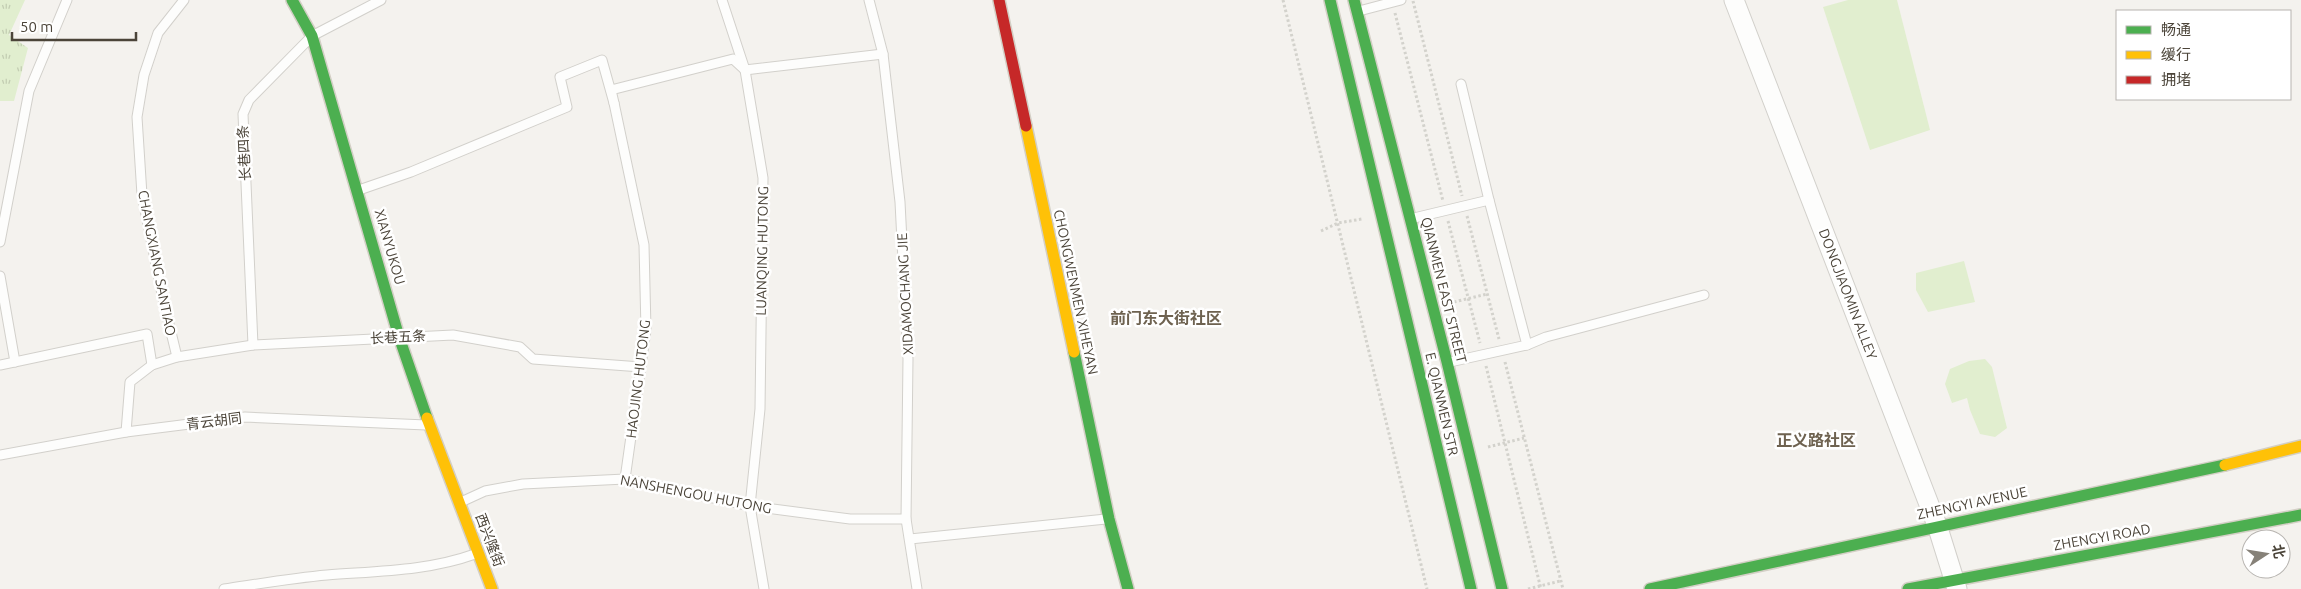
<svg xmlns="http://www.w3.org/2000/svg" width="2301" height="589" font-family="Ubuntu,'Noto Sans SC',sans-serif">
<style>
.grass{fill:#e1eecf}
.park{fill:url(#park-tufts)}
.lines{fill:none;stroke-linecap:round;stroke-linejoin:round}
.lane-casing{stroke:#d2d0cb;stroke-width:11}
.street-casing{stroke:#d2d0cb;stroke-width:21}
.fast-casing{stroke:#d3cfc5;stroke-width:14}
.slow-casing{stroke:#d3cfc5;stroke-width:14}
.jam-casing{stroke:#d3cfc5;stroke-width:14}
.path{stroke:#d3d2cc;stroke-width:3;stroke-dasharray:2.5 2.5;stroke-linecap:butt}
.lane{stroke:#fdfdfc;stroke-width:9}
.street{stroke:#fdfdfc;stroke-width:19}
.fast{stroke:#4caf50;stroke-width:11}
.slow{stroke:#ffc107;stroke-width:11}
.jam{stroke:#c62828;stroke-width:11}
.labels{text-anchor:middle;stroke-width:5;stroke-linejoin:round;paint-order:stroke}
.street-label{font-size:14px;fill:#4b4439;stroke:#fff}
.quarter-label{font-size:16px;font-weight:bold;fill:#6e6250;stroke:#fff}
</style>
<defs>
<pattern id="park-tufts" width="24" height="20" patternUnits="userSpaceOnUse" patternTransform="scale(1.25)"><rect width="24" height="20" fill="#e1eecf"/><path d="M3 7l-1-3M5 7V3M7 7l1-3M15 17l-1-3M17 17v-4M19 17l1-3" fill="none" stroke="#c3cdb2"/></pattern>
</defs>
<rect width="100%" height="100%" fill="#f4f2ee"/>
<g class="grass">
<polygon points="1848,0 1897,0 1930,130 1870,150 1823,7"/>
<polygon points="1964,261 1975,302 1928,312 1916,290 1916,273"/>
<polygon points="1985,359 1992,367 2007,428 1995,437 1980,434 1970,410 1967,398 1952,403 1945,384 1950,369 1969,361"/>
</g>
<polygon class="park" points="0,0 25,0 9,35 28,48 14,101 0,101"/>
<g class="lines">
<g class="lane-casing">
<g id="lane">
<polyline points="722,0 745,70 763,178 760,409 750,506 764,589"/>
<polyline points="869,0 883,54 900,202 908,359 906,519 917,589"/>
<polyline points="1359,11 1401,0"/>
<polyline points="614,103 644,245 646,330 625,479"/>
<polyline points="359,190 411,172 567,107 560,77 602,60 614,103 611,90 733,59 745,70 883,54"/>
<polyline points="1414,218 1489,200"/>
<polyline points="0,242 29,91 67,0"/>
<polyline points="0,276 15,362"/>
<polyline points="253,345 243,114 249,100 312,36 381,0"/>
<polyline points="1527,345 1546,337 1704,295"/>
<polyline points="177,357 163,299 142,195 137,117 144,75 158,33 184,0"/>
<polyline points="1450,362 1527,345 1489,200 1461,84"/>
<polyline points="0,365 147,334 152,365"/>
<polyline points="126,432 130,382 152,365 177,357 253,345 453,335 520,347 533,359 641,367"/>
<polyline points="0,455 126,432 245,417 426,425"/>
<polyline points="461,502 485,491 523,484 625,479 750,506 850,519 906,519"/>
<polyline points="910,539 1106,519"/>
<path d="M224,589c34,-5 69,-11 103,-14 51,-4 101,-4 148,-21"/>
</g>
</g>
<g class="street-casing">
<polyline id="street" points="1734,0 1937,525 1957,589"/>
</g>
<g class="fast-casing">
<g id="fast">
<polyline points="292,0 312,36 399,337 427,418"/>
<polyline points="1330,0 1471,589"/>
<polyline points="1354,0 1447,362 1502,589"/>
<polyline points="1074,352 1109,519 1128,589"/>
<polyline points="1650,589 2225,465"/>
<polyline points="1908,589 2301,515"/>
</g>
</g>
<g class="slow-casing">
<g id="slow">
<polyline points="1026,126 1074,352"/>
<polyline points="427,418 492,589"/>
<polyline points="2225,465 2301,446"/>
</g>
</g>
<g class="jam-casing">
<polyline id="jam" points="999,0 1026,126"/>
</g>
<g class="path">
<polyline points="1283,0 1427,589"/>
<polyline points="1413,1 1462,196"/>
<polyline points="1395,13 1443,201"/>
<polyline points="1467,216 1499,339"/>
<polyline points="1448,221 1480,343"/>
<polyline points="1321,231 1338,223 1362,219"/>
<polyline points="1454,302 1487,294"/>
<polyline points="1505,362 1563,589"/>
<polyline points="1486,366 1541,589"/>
<polyline points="1488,447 1524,438"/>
<polyline points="1528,589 1560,581"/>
</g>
<use href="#lane" class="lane"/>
<use href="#street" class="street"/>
<use href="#fast" class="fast"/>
<use href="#slow" class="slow"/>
<use href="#jam" class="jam"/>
</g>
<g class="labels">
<g class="street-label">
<text transform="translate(244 153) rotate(-93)" y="5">长巷四条</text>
<text transform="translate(390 247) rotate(74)" y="5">XIANYUKOU</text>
<text transform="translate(762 251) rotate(-89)" y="5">LUANQING HUTONG</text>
<text transform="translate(157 263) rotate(79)" y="5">CHANGXIANG SANTIAO</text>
<text transform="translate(1444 290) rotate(76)" y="5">QIANMEN EAST STREET</text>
<text transform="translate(1076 292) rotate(78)" y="5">CHONGWENMEN XIHEYAN</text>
<text transform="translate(905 294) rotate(-93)" y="5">XIDAMOCHANG JIE</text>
<text transform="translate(1848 294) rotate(69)" y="5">DONGJIAOMIN ALLEY</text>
<text transform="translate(398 337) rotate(-3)" y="5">长巷五条</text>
<text transform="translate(638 379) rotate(-83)" y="5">HAOJING HUTONG</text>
<text transform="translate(1442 404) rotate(77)" y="5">E. QIANMEN STR</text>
<text transform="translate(214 421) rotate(-7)" y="5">青云胡同</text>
<text transform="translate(696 494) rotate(11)" y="5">NANSHENGOU HUTONG</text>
<text transform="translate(1972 503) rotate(-12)" y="5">ZHENGYI AVENUE</text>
<text transform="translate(2102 537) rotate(-10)" y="5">ZHENGYI ROAD</text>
<text transform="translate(490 540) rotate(69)" y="5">西兴隆街</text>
</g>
<g class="quarter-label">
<text x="1166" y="324">前门东大街社区</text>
<text x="1816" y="446">正义路社区</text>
</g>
</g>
<rect x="2116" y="10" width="175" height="90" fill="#ffffff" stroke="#b7b4b0"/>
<rect x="2126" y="26" width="25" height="8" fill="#4caf50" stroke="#b7b4b0"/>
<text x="2161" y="35" font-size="15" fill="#4b4439">畅通</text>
<rect x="2126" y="51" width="25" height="8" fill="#ffc107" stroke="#b7b4b0"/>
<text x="2161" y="60" font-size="15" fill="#4b4439">缓行</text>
<rect x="2126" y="76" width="25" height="8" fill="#c62828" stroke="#b7b4b0"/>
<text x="2161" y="85" font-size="15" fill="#4b4439">拥堵</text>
<g transform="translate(2266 554) rotate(78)"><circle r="24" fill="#ffffff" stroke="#b7b4b0"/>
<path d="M0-4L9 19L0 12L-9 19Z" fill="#868178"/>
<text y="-8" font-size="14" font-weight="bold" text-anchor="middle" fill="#4b4439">北</text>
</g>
<path d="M12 32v8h124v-8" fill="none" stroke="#4b4439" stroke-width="2.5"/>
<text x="20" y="32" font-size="15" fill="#4b4439" stroke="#ffffff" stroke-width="4" paint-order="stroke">50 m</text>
</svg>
